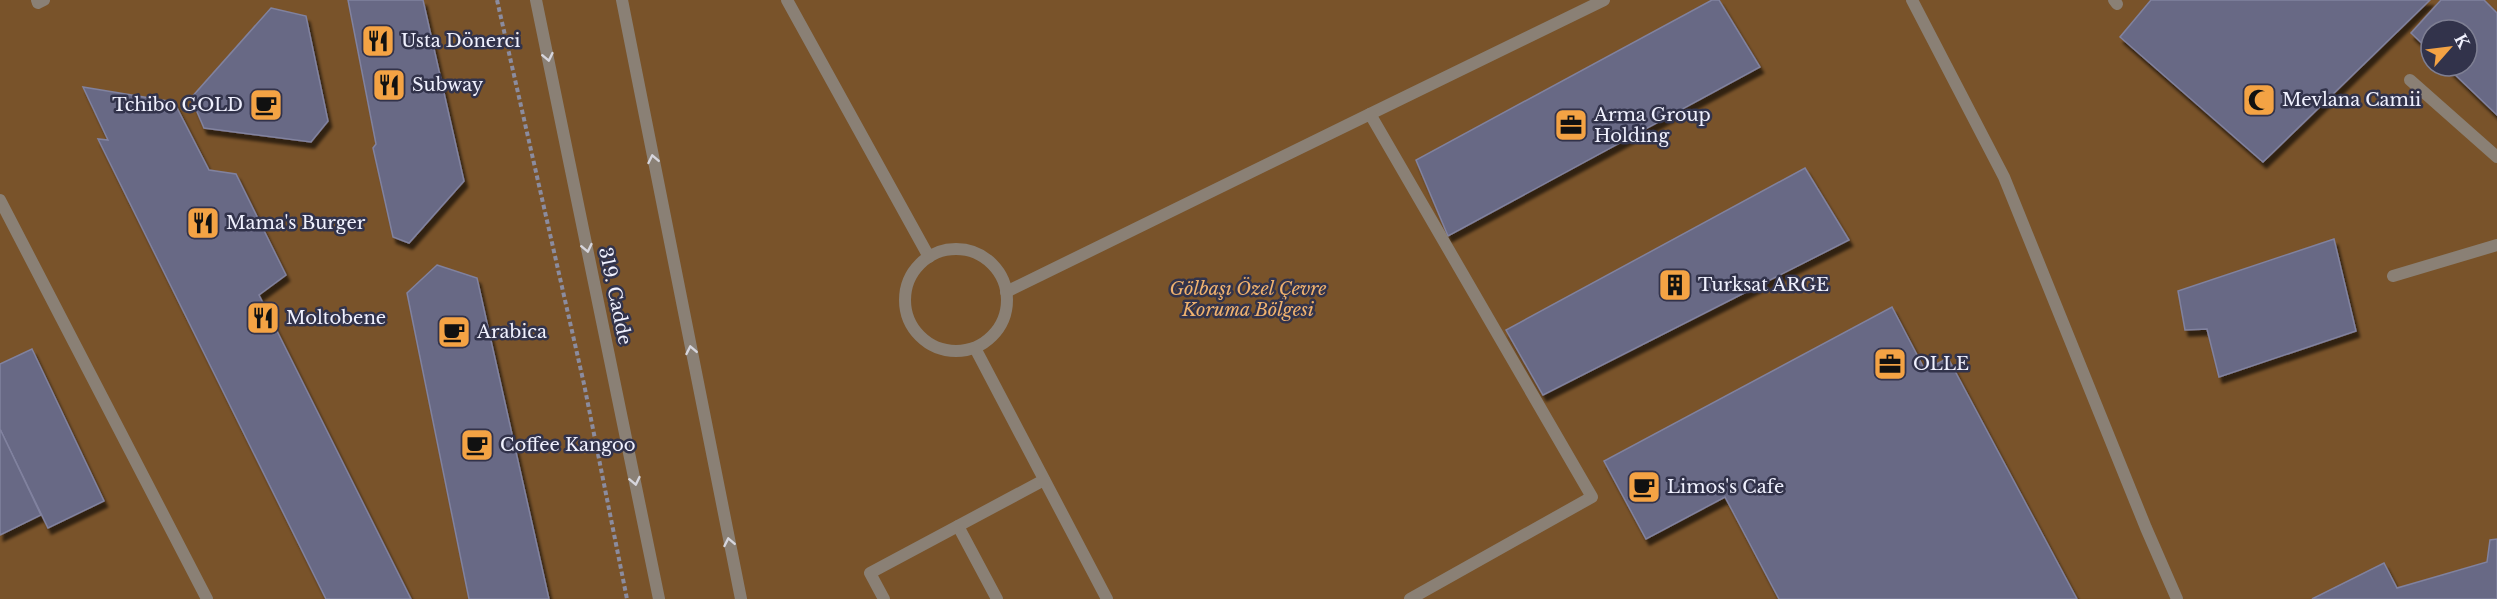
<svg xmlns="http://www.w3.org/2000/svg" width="2497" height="599" font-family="'Libre Baskerville',serif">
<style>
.green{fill:#79532a;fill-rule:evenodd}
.building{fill:#676985;stroke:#81829f;stroke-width:1.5;filter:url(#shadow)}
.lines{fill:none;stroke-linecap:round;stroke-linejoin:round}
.path{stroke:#8b8c9f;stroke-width:4;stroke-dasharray:4.5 3;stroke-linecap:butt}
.service{stroke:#8a8075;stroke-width:12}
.minor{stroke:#8a8075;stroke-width:12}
.tertiary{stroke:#8a8075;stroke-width:12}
.oneway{stroke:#d6d5dc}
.labels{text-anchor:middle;stroke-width:5;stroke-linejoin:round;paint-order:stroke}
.poi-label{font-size:18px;fill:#f0f1fe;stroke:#32334b;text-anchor:start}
.park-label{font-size:18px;font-style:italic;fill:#f0b26f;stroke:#32334b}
.street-label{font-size:18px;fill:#f0f1fe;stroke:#32334b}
</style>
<defs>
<filter id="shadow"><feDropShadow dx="3.5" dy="6" stdDeviation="1.5" flood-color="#0009"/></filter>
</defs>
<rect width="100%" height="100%" fill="#32334b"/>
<path class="green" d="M0,0h2497v599h-2497zM2431,30h36v36h-36z"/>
<g class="building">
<polygon points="348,0 423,0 464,181 409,243 393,237 373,148 376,144"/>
<polygon points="1712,0 1719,0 1760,67 1448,236 1416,160"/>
<polygon points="2151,0 2430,0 2263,162 2120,37"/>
<polygon points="2441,0 2484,0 2497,13 2497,115 2446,66 2467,66 2467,30 2431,30 2431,52 2411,33"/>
<polygon points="271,8 306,16 328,121 311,142 204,128 191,98"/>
<polygon points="83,87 174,102 209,170 236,174 286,275 259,295 411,599 326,599 98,139 108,140"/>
<polygon points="1805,168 1849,240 1543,395 1506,330"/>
<polygon points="2334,239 2356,331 2219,377 2207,329 2185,330 2178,291"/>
<polygon points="437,265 477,278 549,599 469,599 407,293"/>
<polygon points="1892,307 1925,370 1948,358 2077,599 1779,599 1725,497 1646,539 1604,461"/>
<polygon points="32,349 104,501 48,528 0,429 0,364"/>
<polygon points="0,429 41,515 0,535"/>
<polygon points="2497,539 2497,599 2312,599 2384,563 2397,588 2487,562 2490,540"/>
</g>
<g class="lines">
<polyline class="path" points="497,0 584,384 627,599"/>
<g class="service">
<polyline points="787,0 929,257"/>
<polyline points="1912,0 2004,177 2146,528 2177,599"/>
<polyline points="2114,0 2117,4"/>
<polyline points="2410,80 2497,157"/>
<polyline points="1370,114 1604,0"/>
<polyline points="1006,292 1370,114 1592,497 1410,599"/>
<polyline points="958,526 997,599"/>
<polyline points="884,599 870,573 1044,480"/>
</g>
<g class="minor">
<polyline points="37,0 38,3 44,0"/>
<polyline points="0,200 207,599"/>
<polyline points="2393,276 2497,245"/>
</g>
<g class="tertiary">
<polyline points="536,0 659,599"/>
<polyline points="622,0 741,599"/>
<circle cx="956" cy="300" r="51"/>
<polyline points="975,348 1107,599"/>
</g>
</g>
<defs><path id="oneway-chevron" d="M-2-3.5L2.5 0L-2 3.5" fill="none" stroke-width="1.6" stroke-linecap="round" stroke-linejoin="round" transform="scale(1.5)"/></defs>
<g class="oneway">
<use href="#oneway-chevron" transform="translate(548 57) rotate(78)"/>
<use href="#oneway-chevron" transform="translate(653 159) rotate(-101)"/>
<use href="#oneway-chevron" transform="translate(587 248) rotate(78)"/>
<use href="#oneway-chevron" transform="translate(691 350) rotate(-101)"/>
<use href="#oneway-chevron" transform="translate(635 481) rotate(78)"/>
<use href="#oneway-chevron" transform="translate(729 542) rotate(-101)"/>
</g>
<defs>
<g id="restaurant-square" transform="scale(1.725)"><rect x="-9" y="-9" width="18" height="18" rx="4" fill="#f4a344" stroke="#32334b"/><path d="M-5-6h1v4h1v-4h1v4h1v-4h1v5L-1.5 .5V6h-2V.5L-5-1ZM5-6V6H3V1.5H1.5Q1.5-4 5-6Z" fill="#111"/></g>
<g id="mosque-square" transform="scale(1.725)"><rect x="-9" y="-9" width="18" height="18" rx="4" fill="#f4a344" stroke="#32334b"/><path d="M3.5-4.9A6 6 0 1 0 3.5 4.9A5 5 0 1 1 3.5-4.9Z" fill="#111"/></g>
<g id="cafe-square" transform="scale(1.725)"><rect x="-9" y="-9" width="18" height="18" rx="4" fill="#f4a344" stroke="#32334b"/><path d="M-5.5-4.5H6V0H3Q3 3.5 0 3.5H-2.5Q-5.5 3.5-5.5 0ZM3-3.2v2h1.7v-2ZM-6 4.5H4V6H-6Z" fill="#111"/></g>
<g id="office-square" transform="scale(1.725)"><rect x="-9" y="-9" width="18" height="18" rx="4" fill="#f4a344" stroke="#32334b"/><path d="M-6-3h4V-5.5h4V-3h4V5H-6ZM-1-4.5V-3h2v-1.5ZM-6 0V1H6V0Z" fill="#111"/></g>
<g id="building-square" transform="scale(1.725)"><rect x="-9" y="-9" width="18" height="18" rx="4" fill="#f4a344" stroke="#32334b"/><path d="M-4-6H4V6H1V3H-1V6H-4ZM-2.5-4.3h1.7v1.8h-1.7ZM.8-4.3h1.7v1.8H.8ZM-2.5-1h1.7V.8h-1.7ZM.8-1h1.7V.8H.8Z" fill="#111"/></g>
</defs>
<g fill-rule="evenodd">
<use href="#restaurant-square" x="378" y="41"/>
<use href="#restaurant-square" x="389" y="85"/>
<use href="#mosque-square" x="2259" y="100"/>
<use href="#cafe-square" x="266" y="105"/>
<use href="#office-square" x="1571" y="125"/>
<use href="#restaurant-square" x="203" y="223"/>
<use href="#building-square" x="1675" y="285"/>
<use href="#restaurant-square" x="263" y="318"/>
<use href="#cafe-square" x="454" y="332"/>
<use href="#office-square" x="1890" y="364"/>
<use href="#cafe-square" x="477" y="445"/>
<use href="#cafe-square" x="1644" y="487"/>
</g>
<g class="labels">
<g class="poi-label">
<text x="401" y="47">Usta Dönerci</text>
<text x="412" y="91">Subway</text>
<text x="2282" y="106">Mevlana Camii</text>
<text x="243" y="111" text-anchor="end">Tchibo GOLD</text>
<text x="1594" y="121">Arma Group<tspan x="1594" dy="21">Holding</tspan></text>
<text x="226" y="229">Mama's Burger</text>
<text x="1698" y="291">Turksat ARGE</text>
<text x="286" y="324">Moltobene</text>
<text x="477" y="338">Arabica</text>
<text x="1913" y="370">OLLE</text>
<text x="500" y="451">Coffee Kangoo</text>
<text x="1667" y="493">Limos's Cafe</text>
</g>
<g class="park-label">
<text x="1248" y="295">Gölbaşı Özel Çevre<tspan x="1248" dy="21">Koruma Bölgesi</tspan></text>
</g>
<g class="street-label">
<text transform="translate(615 296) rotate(78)" y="6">319. Cadde</text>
</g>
</g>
<g transform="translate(2449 48) rotate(62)"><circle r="28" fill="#32334b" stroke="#7e7f93" stroke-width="1.5"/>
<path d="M0-4.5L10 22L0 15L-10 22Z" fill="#f4a344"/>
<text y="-9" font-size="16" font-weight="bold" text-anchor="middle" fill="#f0f1fe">K</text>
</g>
</svg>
